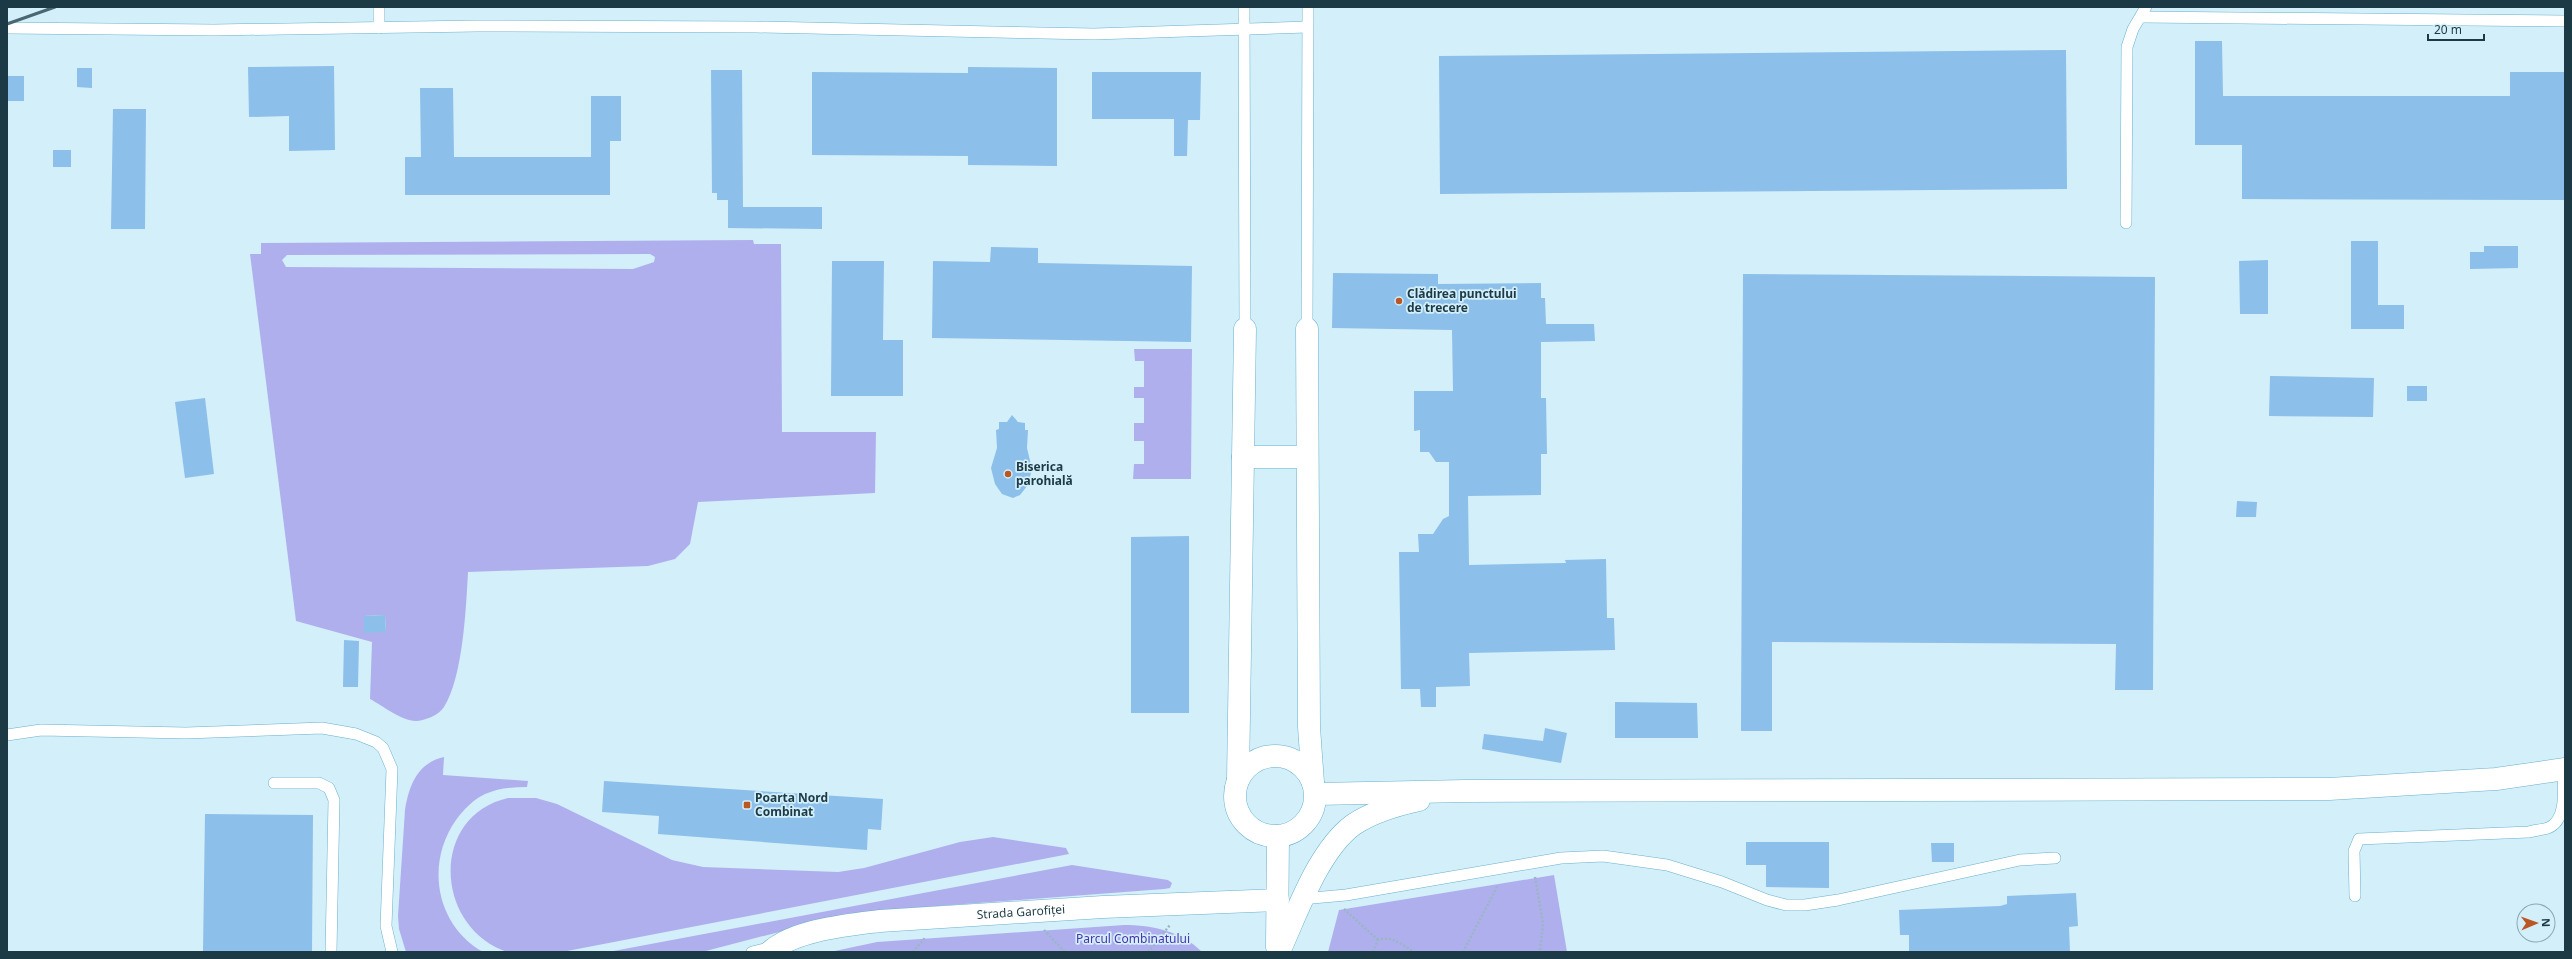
<svg xmlns="http://www.w3.org/2000/svg" width="2572" height="959" font-family="'Noto Sans',sans-serif">
<style>
.green{fill:#afafee;fill-rule:evenodd}
.building{fill:#8cbfea}
.lines{fill:none;stroke-linecap:round;stroke-linejoin:round}
.service-casing{stroke:#69b1cc;stroke-width:12}
.minor-casing{stroke:#69b1cc;stroke-width:23}
.tertiary-casing{stroke:#69b1cc;stroke-width:23}
.path{stroke:#99b6c1;stroke-width:2.5;stroke-dasharray:2 2;stroke-linecap:butt}
.service{stroke:#fff;stroke-width:11}
.minor{stroke:#fff;stroke-width:22}
.tertiary{stroke:#fff;stroke-width:22}
.rail{stroke:#496773;stroke-width:3}
.poi-dot{fill:#bb5724;stroke:#d3effa;stroke-width:1.5}
.labels{text-anchor:middle;stroke-width:3.5;stroke-linejoin:round;paint-order:stroke}
.poi-label{font-size:12px;font-weight:bold;fill:#1c3a46;stroke:#d3effa;text-anchor:start}
.street-label{font-size:12px;fill:#1c3a46;stroke:#d3effa}
.park-label{font-size:12px;fill:#4a31b0;stroke:#d3effa}
</style>
<rect width="100%" height="100%" fill="#d3effa"/>
<g class="green">
<path d="M753,240l1,4h27l1,188h94l-1,61 -177,9 -8,42 -15,15 -27,7 -180,6c-2,36 -5,105 -24,135 -5,8 -18,13 -27,14 -14,1 -34,-15 -47,-22l2,-57 -76,-21 -46,-367h11v-11zM650,254l5,3 -1,5 -21,7 -347,-2 -4,-7 5,-5zM385,615l1,17h-21l-1,-16z"/>
<polygon points="1134,349 1192,349 1191,479 1133,479 1134,464 1144,464 1144,441 1134,441 1134,423 1144,423 1144,398 1134,398 1134,387 1144,387 1144,361 1135,361"/>
<path d="M444,757l-1,18 85,6 -1,6c-14,0 -28,1 -42,7 -11,5 -22,16 -29,26 -31,44 -20,105 27,132h-77l-7,-23 -1,-13 7,-106c4,-24 12,-47 39,-53z"/>
<path d="M508,798h28l21,6 115,56 31,7 135,5 26,-4 96,-26 33,-5 73,11 3,6 -507,98c-18,0 -44,5 -60,-2 -69,-29 -70,-135 6,-152z"/>
<polygon points="1072,865 1168,880 1172,883 1170,888 1164,889 898,909 825,920 702,952 608,952"/>
<polygon points="1554,875 1567,952 1328,952 1339,910"/>
<path d="M1124,925c28,0 57,6 78,27h-372l47,-10z"/>
</g>
<g class="building">
<polygon points="2195,41 2222,41 2223,96 2510,96 2510,72 2565,72 2565,200 2242,199 2242,145 2195,145"/>
<polygon points="2066,50 2067,189 1440,194 1439,56"/>
<polygon points="334,66 335,150 289,151 289,116 249,117 248,67"/>
<polygon points="968,67 1057,68 1057,166 968,165 968,156 812,155 812,72 968,73"/>
<polygon points="77,68 92,68 92,88 77,87"/>
<polygon points="711,70 742,70 743,207 822,207 822,229 728,228 728,200 717,200 717,193 712,193"/>
<polygon points="1092,72 1201,72 1200,120 1188,120 1187,156 1174,156 1174,119 1092,119"/>
<rect x="7" y="76" width="17" height="25"/>
<polygon points="420,88 453,88 454,157 591,157 591,96 621,96 621,141 610,141 610,195 405,195 405,157 421,157"/>
<polygon points="113,109 146,109 145,229 111,229"/>
<rect x="53" y="150" width="18" height="17"/>
<polygon points="2351,241 2378,241 2378,305 2404,305 2404,329 2351,329"/>
<polygon points="2484,246 2518,246 2518,268 2470,269 2470,252 2484,252"/>
<polygon points="991,247 1038,248 1038,263 1192,266 1191,342 932,338 933,261 990,262"/>
<polygon points="2268,260 2268,314 2240,314 2239,261"/>
<polygon points="832,261 884,261 883,340 903,340 903,396 831,396"/>
<polygon points="1333,273 1438,274 1438,284 1541,283 1541,298 1545,298 1546,324 1594,324 1595,341 1541,342 1541,398 1546,398 1547,454 1541,454 1541,495 1468,496 1469,565 1566,563 1565,560 1606,559 1607,618 1614,618 1615,650 1469,653 1470,686 1436,687 1436,707 1421,707 1420,689 1401,689 1399,552 1419,552 1418,534 1433,534 1443,519 1449,516 1449,462 1436,462 1429,452 1420,452 1420,430 1414,431 1414,391 1453,391 1452,330 1332,328"/>
<polygon points="1743,274 2155,277 2153,690 2115,690 2116,644 1772,642 1772,731 1741,731"/>
<polygon points="2270,376 2374,378 2373,417 2269,416"/>
<rect x="2407" y="386" width="20" height="15"/>
<polygon points="205,398 214,474 185,478 175,402"/>
<polygon points="1012,415 1018,422 1025,423 1025,430 1028,430 1027,448 1032,469 1028,485 1020,495 1013,498 1002,494 995,484 991,468 997,448 996,430 999,429 999,422 1007,422"/>
<polygon points="2237,501 2257,502 2256,517 2236,517"/>
<polygon points="1189,536 1189,713 1131,713 1131,537"/>
<polygon points="385,615 386,632 364,633 364,616"/>
<polygon points="344,640 359,641 358,687 343,687"/>
<polygon points="1615,702 1697,703 1698,738 1615,738"/>
<polygon points="1545,728 1567,733 1561,763 1482,749 1484,734 1543,741"/>
<polygon points="604,781 883,799 881,830 868,829 867,850 658,834 659,816 602,812"/>
<polygon points="205,814 313,815 312,952 203,952"/>
<polygon points="1746,842 1829,842 1829,888 1766,887 1766,865 1746,865"/>
<polygon points="1931,843 1954,843 1954,862 1932,862"/>
<polygon points="2076,893 2078,926 2069,927 2070,952 1909,952 1909,935 1900,935 1899,910 2000,906 2007,904 2007,896"/>
</g>
<g class="lines">
<g class="service-casing">
<g id="service">
<polyline points="379,7 379,28"/>
<polyline points="1244,7 1245,329"/>
<polyline points="2142,17 2565,21"/>
<polyline points="7,28 214,30 477,26 756,27 1094,34 1307,27"/>
<polyline points="2126,223 2127,47 2133,29 2146,7"/>
<polyline points="1307,329 1308,7"/>
<polyline points="7,735 41,730 186,733 322,728 356,734 376,742 383,748 392,769 386,926 392,952"/>
<polyline points="274,783 319,783 329,788 334,800 331,952"/>
<path d="M2355,896l-1,-45 5,-12 170,-7c6,-2 13,-2 19,-4 20,-8 15,-41 15,-58"/>
<polyline points="1301,899 1346,895 1561,858 1603,856 1667,865 1722,882 1767,900 1786,905 1805,905 1838,900 2020,860 2055,858"/>
<polyline points="752,952 773,947"/>
</g>
</g>
<g class="minor-casing">
<g id="minor">
<polyline points="1307,329 1309,727 1313,783"/>
<polyline points="1243,457 1307,457"/>
<polyline points="1238,780 1245,329"/>
<path id="s1" d="M770,952c24,-22 78,-27 110,-31l223,-14 175,-7"/>
</g>
</g>
<g class="tertiary-casing">
<g id="tertiary">
<circle cx="1275" cy="796" r="40"/>
<polyline points="1316,794 1465,791 2329,789 2496,779 2565,769"/>
<polyline points="1277,947 1278,836"/>
<path d="M1279,952c18,-39 39,-101 74,-127 19,-13 43,-20 66,-25"/>
</g>
</g>
<g class="path">
<polyline points="1535,877 1543,923 1540,952"/>
<polyline points="1344,909 1378,940"/>
<polyline points="1044,930 1065,952"/>
<polyline points="913,952 925,938"/>
<polyline points="1148,952 1170,925"/>
<path d="M1373,952l5,-12c14,-5 24,5 36,12"/>
<polyline points="1463,952 1498,885"/>
</g>
<use href="#service" class="service"/>
<use href="#minor" class="minor"/>
<use href="#tertiary" class="tertiary"/>
<polyline class="rail" points="7,24 55,7"/>
</g>
<g class="poi-dot">
<circle cx="1399" cy="301" r="4"/>
<circle cx="1008" cy="474" r="4"/>
<rect x="743" y="801" width="8" height="8" rx="2"/>
</g>
<g class="labels">
<g class="poi-label">
<text x="1407" y="298">Clădirea punctului<tspan x="1407" dy="14">de trecere</tspan></text>
<text x="1016" y="471">Biserica<tspan x="1016" dy="14">parohială</tspan></text>
<text x="755" y="802">Poarta Nord<tspan x="755" dy="14">Combinat</tspan></text>
</g>
<g class="street-label">
<text dy="4" stroke="none"><textPath href="#s1" startOffset="257">Strada Garofiței</textPath></text>
</g>
<g class="park-label">
<text x="1133" y="943">Parcul Combinatului</text>
</g>
</g>
<rect width="2572" height="959" fill="none" stroke="#1c3a46" stroke-width="16"/>
<g transform="translate(2536 923) rotate(88)"><circle r="19" fill="#d3effa" stroke="#8aa7b2"/>
<path d="M0-3L7 15L0 10L-7 15Z" fill="#bb5724"/>
<text y="-6" font-size="11" font-weight="bold" text-anchor="middle" fill="#1c3a46">N</text>
</g>
<path d="M2428 34v6h56v-6" fill="none" stroke="#1c3a46" stroke-width="2"/>
<text x="2434" y="34" font-size="12" fill="#1c3a46" stroke="#d3effa" stroke-width="3" paint-order="stroke">20 m</text>
</svg>
